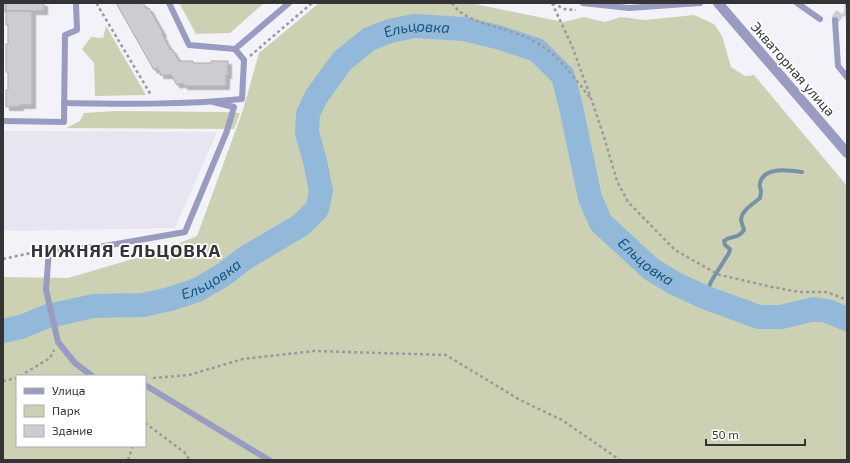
<svg xmlns="http://www.w3.org/2000/svg" width="850" height="463" font-family="'Exo 2',sans-serif">
<style>
.built{fill:#e8e4f1}
.green{fill:#ccd1b4;fill-rule:evenodd}
.lines{fill:none;stroke-linecap:round;stroke-linejoin:round}
.stream{stroke:#7691a8;stroke-width:4}
.river{stroke:#92b9d9;stroke-width:24}
.building{fill:#cfccd1;stroke:#acaaaf;filter:url(#shadow)}
.pedestrian-tunnel{stroke:#cdccd1;stroke-width:9;stroke-dasharray:9 4.5;stroke-linecap:butt}
.path{stroke:#9a9a9e;stroke-width:2.5;stroke-dasharray:3 3;stroke-linecap:butt}
.service{stroke:#9a9bc1;stroke-width:6}
.minor{stroke:#9a9bc1;stroke-width:10}
.labels{text-anchor:middle;stroke-width:3.5;stroke-linejoin:round;paint-order:stroke}
.street-label{font-size:14px;fill:#343436;stroke:#fff}
.water-label{font-size:15px;font-style:italic;fill:#15547d;stroke:#fff}
.district-label{font-size:18px;font-weight:bold;letter-spacing:1px;fill:#343436;stroke:#fff}
</style>
<defs>
<filter id="shadow"><feDropShadow dx="3.5" dy="3.5" stdDeviation="0" flood-color="#0004"/></filter>
</defs>
<rect width="100%" height="100%" fill="#f3f2f8"/>
<polygon class="built" points="3,131 217,132 175,228 3,231"/>
<g class="green">
<polygon points="179,3 264,3 230,33 196,34"/>
<path d="M319,3h151l93,19 21,-5 21,5 16,-5 24,3 49,-5 20,9 8,12 3,10 6,21 14,9 9,-1 93,111v274h-844v-183l65,1 92,-27 37,-15 46,-126 16,-57zM17,376h128v70h-128z"/>
<polygon points="106,26 146,95 95,96 94,63 82,49 91,37 103,38"/>
<polygon points="116,111 224,112 240,113 234,129 66,128 80,121 84,113"/>
</g>
<g class="lines">
<path class="stream" d="M704,297l8,-17 17,-27 1,-4 -5,-4 -1,-4c7,-6 13,-1 20,-11 -1,-3 -2,-6 -3,-10 0,-9 12,-16 19,-22 0,-2 1,-4 1,-6 0,-3 -2,-5 -1,-9 4,-17 29,-13 42,-11"/>
<path class="river" id="s1" d="M3,331l18,-4 27,-11 46,-10 49,-1 27,-6 27,-9 26,-15 22,-17 56,-33 16,-16 4,-18 -6,-30 -8,-28 1,-19 8,-17 26,-36 27,-22 21,-8 24,-5 50,3 37,9 36,12 26,26 8,31 19,91 11,25 50,46 23,14 30,14 55,20h22l33,-8 13,2 20,8"/>
</g>
<g class="building">
<rect x="3" y="3" width="3" height="8"/>
<rect x="6" y="3" width="38" height="8"/>
<polygon points="116,3 143,3 147,9 149,8 163,33 162,34 166,42 171,50 172,49 179,61 193,61 193,63 211,63 211,61 228,61 228,75 226,75 226,86 184,86 184,84 179,84 177,85 171,75 160,75 160,72 157,68 154,70"/>
<polygon points="845,3 847,3 847,27"/>
<polygon points="6,11 32,11 32,105 20,105 20,107 6,107 6,90 8,90 8,72 6,72 6,44 8,44 8,25 6,25"/>
</g>
<g class="lines">
<polyline class="pedestrian-tunnel" points="835,20 841,11 847,12"/>
<g class="path">
<polyline points="97,3 98,6 151,95"/>
<path d="M452,3c11,18 41,22 60,29 9,3 17,6 25,11 23,13 38,36 54,56"/>
<polyline points="552,3 572,46 592,101 604,137 617,181 628,202 675,250 712,271 720,275 772,287 800,292 827,292 847,300"/>
<polyline points="553,3 564,9 576,10"/>
<polyline points="250,56 312,3"/>
<polyline points="3,259 40,251"/>
<polyline points="20,376 50,358 54,350"/>
<polyline points="153,378 189,375 243,359 314,351 446,355 520,400 562,420 620,460"/>
<polyline points="3,381 17,378"/>
<polyline points="145,423 184,452 190,460"/>
<polyline points="128,460 133,446"/>
</g>
<g class="service">
<polyline points="169,3 189,45 235,49"/>
<polyline points="583,3 629,8 700,3"/>
<polyline points="797,3 820,19"/>
<polyline points="835,20 838,66 847,77"/>
<path d="M64,103c59,1 119,2 178,-4l2,-39 -9,-11 54,-46"/>
<polyline points="3,121 64,122 65,35 77,30 76,3"/>
<polyline points="92,376 75,363 58,342 46,290 49,249 99,247 185,232 227,131 234,107 213,102"/>
<polyline points="145,385 269,460"/>
</g>
<polyline class="minor" points="718,3 847,153"/>
</g>
<g class="labels">
<g class="street-label">
<text transform="translate(793 69) rotate(49)" y="5">Экваторная улица</text>
</g>
<g class="water-label">
<text dy="5" stroke="none"><textPath href="#s1" startOffset="590">Ельцовка</textPath></text>
<text dy="5" stroke="none"><textPath href="#s1" startOffset="962">Ельцовка</textPath></text>
<text dy="5" stroke="none"><textPath href="#s1" startOffset="217">Ельцовка</textPath></text>
</g>
<g class="district-label">
<text x="126" y="257">НИЖНЯЯ ЕЛЬЦОВКА</text>
</g>
</g>
<rect width="850" height="463" fill="none" stroke="#343436" stroke-width="8"/>
<rect x="16" y="375" width="130" height="72" fill="#ffffff" stroke="#aeaeaf"/>
<rect x="24" y="388" width="20" height="6" fill="#9a9bc1" stroke="#aeaeaf"/>
<text x="52" y="395" font-size="12" fill="#343436">Улица</text>
<rect x="24" y="405" width="20" height="12" fill="#ccd1b4" stroke="#aeaeaf"/>
<text x="52" y="415" font-size="12" fill="#343436">Парк</text>
<rect x="24" y="425" width="20" height="12" fill="#cfccd1" stroke="#aeaeaf"/>
<text x="52" y="435" font-size="12" fill="#343436">Здание</text>
<path d="M706 439v6h99v-6" fill="none" stroke="#343436" stroke-width="2"/>
<text x="712" y="439" font-size="12" fill="#343436" stroke="#ffffff" stroke-width="3" paint-order="stroke">50 m</text>
</svg>
